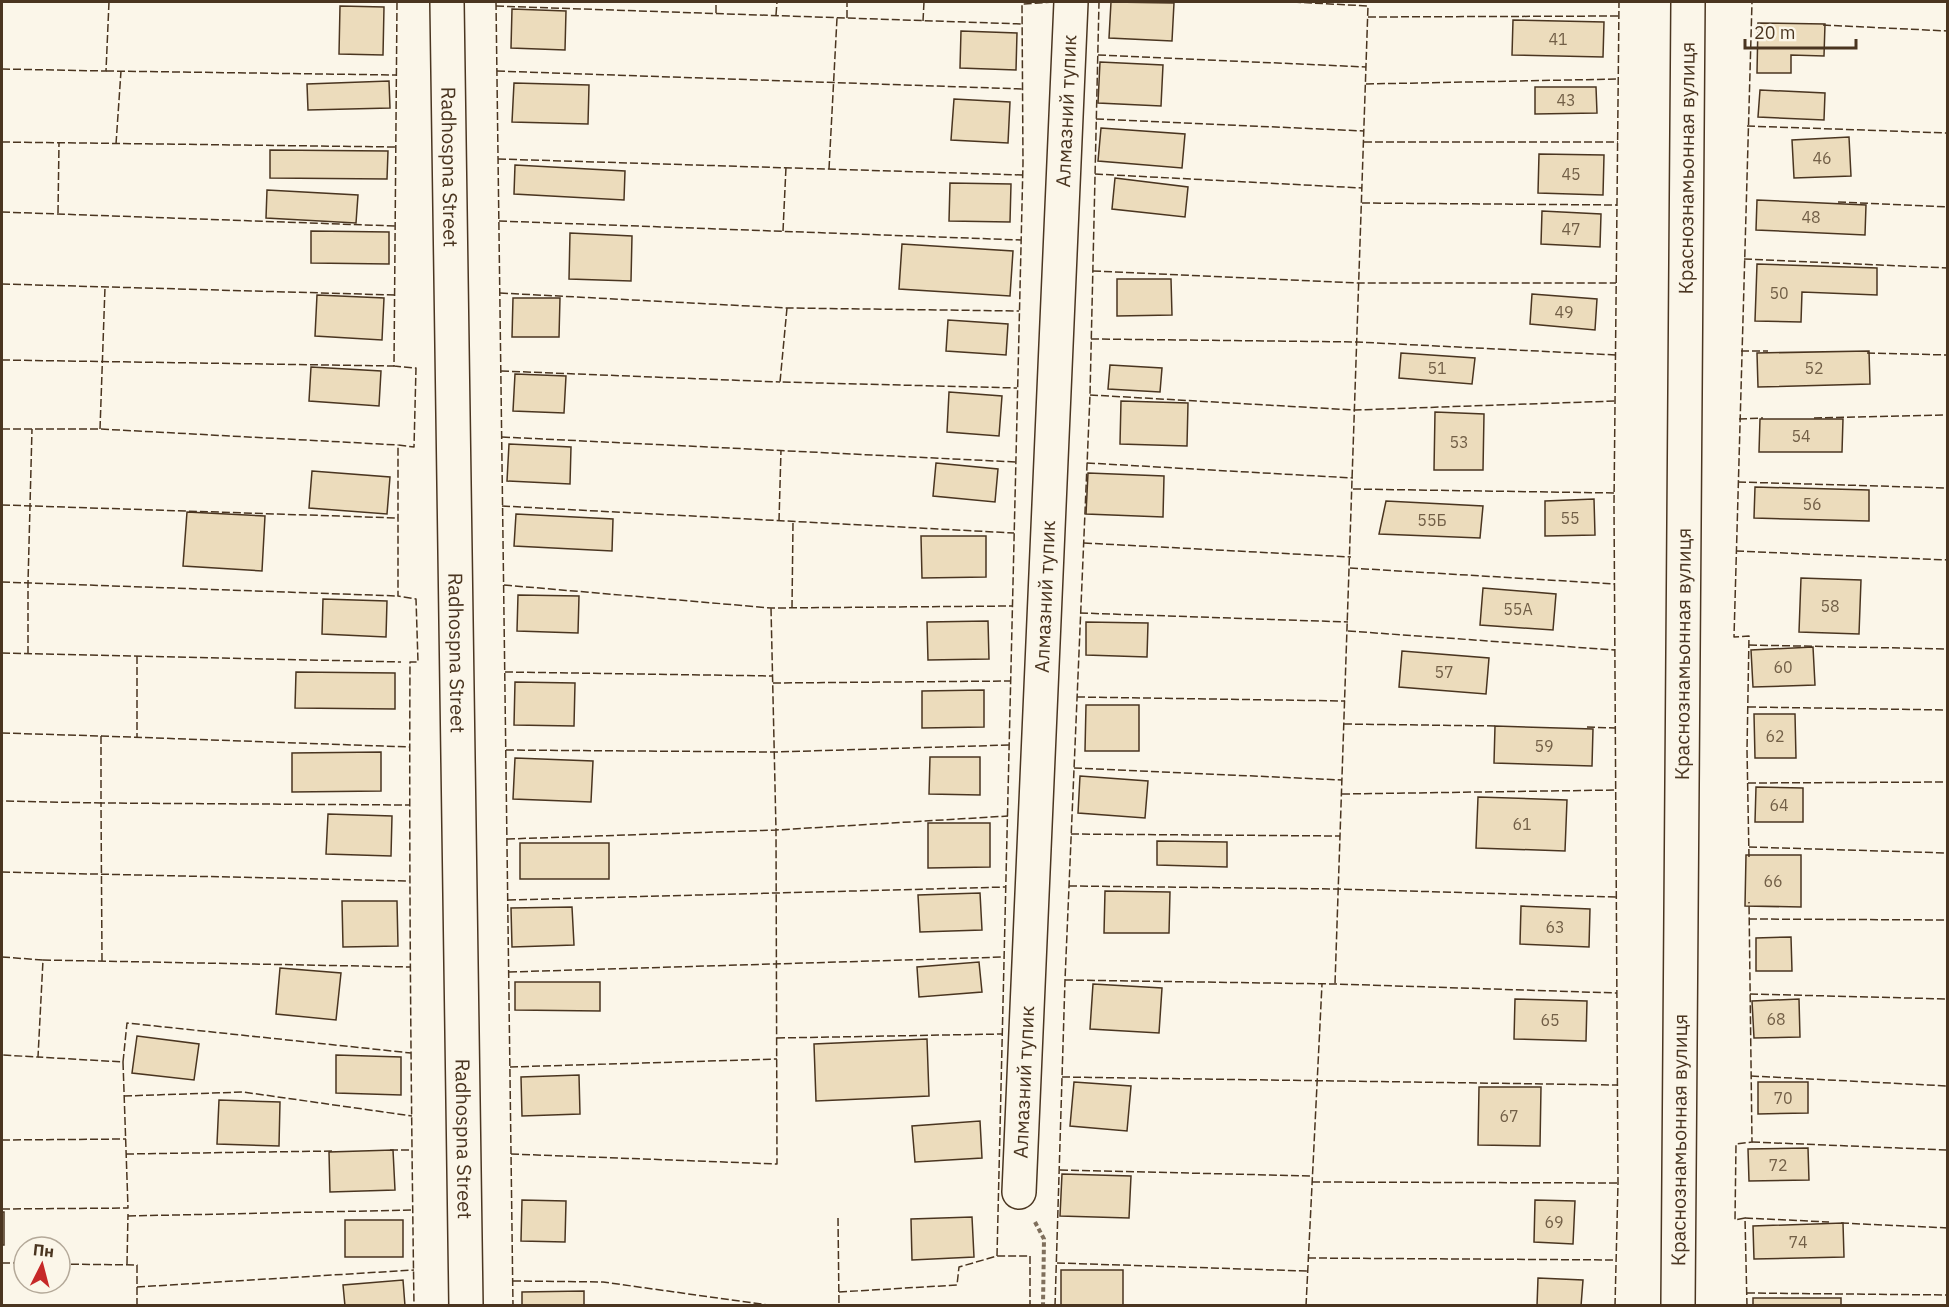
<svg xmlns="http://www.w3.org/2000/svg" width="1949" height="1307" font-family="'IBM Plex Sans',sans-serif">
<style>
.building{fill:#ecdcbc;stroke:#4a3520;stroke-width:1.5}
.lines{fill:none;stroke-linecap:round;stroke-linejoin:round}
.minor-casing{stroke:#4a3520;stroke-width:36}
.path{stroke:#7f6f5c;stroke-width:4;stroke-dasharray:4.5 3;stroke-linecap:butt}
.minor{stroke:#fbf6e9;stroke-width:33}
.fence{stroke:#4a3520;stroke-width:1.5;stroke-dasharray:8 3;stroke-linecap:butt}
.labels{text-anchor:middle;stroke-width:4.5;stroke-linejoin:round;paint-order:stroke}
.number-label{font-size:16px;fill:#725f47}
.street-label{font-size:20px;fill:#4a3520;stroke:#fbf6e9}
</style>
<rect width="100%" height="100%" fill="#fbf6e9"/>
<g class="building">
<polygon points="1111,2 1174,3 1172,41 1109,38"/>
<polygon points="340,6 384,7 383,55 339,54"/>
<polygon points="512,9 566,11 565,50 511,48"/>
<polygon points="1513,20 1604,22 1603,57 1512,55"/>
<polygon points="1758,23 1825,24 1824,56 1791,55 1791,73 1757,73"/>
<polygon points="961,31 1017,33 1016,70 960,68"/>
<polygon points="1100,62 1163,65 1161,106 1098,103"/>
<polygon points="389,81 390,108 308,110 307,84"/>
<polygon points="514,83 589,85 588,124 512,122"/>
<polygon points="1535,87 1596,87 1597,113 1535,114"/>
<polygon points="1760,90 1825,93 1824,120 1758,117"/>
<polygon points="954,99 1010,102 1008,143 951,140"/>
<polygon points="1101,128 1185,134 1182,168 1098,161"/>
<polygon points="1849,137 1851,176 1794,178 1792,140"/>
<polygon points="270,150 388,151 387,179 270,178"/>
<polygon points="1539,154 1604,155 1603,195 1538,193"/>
<polygon points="515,165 625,171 624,200 514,194"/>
<polygon points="1115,178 1188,187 1185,217 1112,209"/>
<polygon points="950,183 1011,184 1010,222 949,221"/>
<polygon points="267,190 358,195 356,223 266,218"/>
<polygon points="1757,200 1866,205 1865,235 1756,230"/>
<polygon points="1542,211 1601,214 1600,247 1541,244"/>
<polygon points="311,231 389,232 389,264 311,263"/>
<polygon points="570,233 632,236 631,281 569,279"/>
<polygon points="902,244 1013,251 1010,296 899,289"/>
<polygon points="1757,264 1877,268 1877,295 1802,292 1801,322 1755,321"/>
<polygon points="1117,279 1171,279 1172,315 1117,316"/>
<polygon points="1532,294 1597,299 1595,330 1530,324"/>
<polygon points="317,295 384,298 382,340 315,336"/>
<polygon points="513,298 560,298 559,337 512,337"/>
<polygon points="948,320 1008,324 1006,355 946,351"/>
<polygon points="1869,351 1870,384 1758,387 1757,353"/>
<polygon points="1401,353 1475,358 1472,384 1399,378"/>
<polygon points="1110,365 1162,368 1160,392 1108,389"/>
<polygon points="311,367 381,371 379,406 309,401"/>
<polygon points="515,374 566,376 564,413 513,411"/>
<polygon points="949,392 1002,396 999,436 947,432"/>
<polygon points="1121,401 1188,403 1187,446 1120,444"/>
<polygon points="1435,412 1484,414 1483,470 1434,470"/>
<polygon points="1760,419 1843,419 1842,452 1759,452"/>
<polygon points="509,444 571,447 570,484 507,481"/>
<polygon points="936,463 998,469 995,502 933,496"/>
<polygon points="312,471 390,477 387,514 309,508"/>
<polygon points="1088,473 1164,476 1163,517 1086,514"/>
<polygon points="1755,487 1869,490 1869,521 1754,518"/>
<polygon points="1594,499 1595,535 1545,536 1545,501"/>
<polygon points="1386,501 1483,506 1480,538 1379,534"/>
<polygon points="187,512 265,516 262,571 183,566"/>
<polygon points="516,514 613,519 612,551 514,546"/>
<polygon points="921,536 986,536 986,577 922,578"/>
<polygon points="1801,578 1861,580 1859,634 1799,632"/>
<polygon points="1483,588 1556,594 1553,630 1480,625"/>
<polygon points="518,595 579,596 578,633 517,631"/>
<polygon points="323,599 387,601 386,637 322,634"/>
<polygon points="988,621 989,659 928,660 927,622"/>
<polygon points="1086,622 1148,623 1147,657 1086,655"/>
<polygon points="1813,647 1815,685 1753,687 1751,650"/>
<polygon points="1402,651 1489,658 1486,694 1399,687"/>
<polygon points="296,672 395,673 395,709 295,708"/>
<polygon points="515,682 575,683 574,726 514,725"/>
<polygon points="984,690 984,727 922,728 922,691"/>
<polygon points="1086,705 1139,705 1139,751 1085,751"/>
<polygon points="1754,714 1795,714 1796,758 1755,758"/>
<polygon points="1495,726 1593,729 1592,766 1494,763"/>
<polygon points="381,752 381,791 292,792 292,753"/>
<polygon points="930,757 980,757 980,795 929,794"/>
<polygon points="515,758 593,761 591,802 513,799"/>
<polygon points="1080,776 1148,781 1145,818 1078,813"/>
<polygon points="1756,787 1803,788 1803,822 1755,822"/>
<polygon points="1478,797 1567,800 1565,851 1476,848"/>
<polygon points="328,814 392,816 391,856 326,854"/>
<polygon points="928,823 990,823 990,867 928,868"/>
<polygon points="1157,841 1227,842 1227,867 1157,865"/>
<rect x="520" y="843" width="89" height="36"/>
<polygon points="1746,855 1801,855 1801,907 1745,906"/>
<polygon points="1105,891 1170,892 1169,933 1104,933"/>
<polygon points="980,893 982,930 920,932 918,895"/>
<polygon points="342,901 397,901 398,946 343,947"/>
<polygon points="1521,906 1590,909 1589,947 1520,944"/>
<polygon points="572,907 574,945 512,947 511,908"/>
<polygon points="1791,937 1792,971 1756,971 1756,938"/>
<polygon points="979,962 982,992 919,997 917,967"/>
<polygon points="280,968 341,973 336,1020 276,1014"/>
<polygon points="515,982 600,982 600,1011 515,1010"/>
<polygon points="1093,984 1162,988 1159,1033 1090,1029"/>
<polygon points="1515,999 1587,1001 1586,1041 1514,1039"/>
<polygon points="1799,999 1800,1037 1754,1038 1752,1001"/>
<polygon points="137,1036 199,1044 194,1080 132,1073"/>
<polygon points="927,1039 929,1096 816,1101 814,1044"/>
<polygon points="336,1055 401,1057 401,1095 336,1093"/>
<polygon points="579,1075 580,1114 522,1116 521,1077"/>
<polygon points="1074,1082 1131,1086 1127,1131 1070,1126"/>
<polygon points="1758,1082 1808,1082 1808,1113 1758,1114"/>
<polygon points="1479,1087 1541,1087 1540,1146 1478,1145"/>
<polygon points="219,1100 280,1102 279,1146 217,1144"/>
<polygon points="980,1121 982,1158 915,1162 912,1126"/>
<polygon points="1808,1148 1809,1180 1749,1181 1748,1149"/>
<polygon points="393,1150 395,1190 330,1192 329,1152"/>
<polygon points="1062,1174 1131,1176 1129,1218 1060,1216"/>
<polygon points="522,1200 566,1201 565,1242 521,1241"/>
<polygon points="1535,1200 1575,1201 1573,1244 1534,1242"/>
<rect x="2" y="1212" width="2" height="33"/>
<polygon points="972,1217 974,1257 912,1260 911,1219"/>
<rect x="345" y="1220" width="58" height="37"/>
<polygon points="1843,1223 1844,1257 1754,1259 1753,1226"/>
<polygon points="1061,1270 1123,1270 1123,1306 1061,1305"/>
<polygon points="1538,1278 1583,1280 1581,1306 1537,1306"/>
<polygon points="403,1280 405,1306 345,1306 343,1285"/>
<polygon points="584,1291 584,1306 522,1306 522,1292"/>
<rect x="1753" y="1298" width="88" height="8"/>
</g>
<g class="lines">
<g class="minor-casing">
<g id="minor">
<path id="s1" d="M447,2l19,1304"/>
<path id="s2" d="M1019,1192l52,-1190"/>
<path id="s3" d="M1678,1306l10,-1304"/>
</g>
</g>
<polyline class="path" points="1035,1222 1044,1239 1043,1306"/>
<use href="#minor" class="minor"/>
<g class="fence">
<polyline points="388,2 397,2"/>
<path d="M397,2l-3,364 22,2 -2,79 -16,-2v151l18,3 2,63h-8c-1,215 1,429 4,644"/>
<polyline points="496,2 513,1306"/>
<polyline points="1293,2 1368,6 1335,984"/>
<polyline points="496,6 1022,24"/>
<polyline points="716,13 716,2"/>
<polyline points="776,15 777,2"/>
<polyline points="1368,17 1619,16"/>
<polyline points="847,18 847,2"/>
<polyline points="923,21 924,2"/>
<polyline points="1823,25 1948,31"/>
<polyline points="1098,55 1366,67"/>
<polyline points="2,69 106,71 109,2"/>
<polyline points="106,71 396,75"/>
<polyline points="497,71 1022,89"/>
<polyline points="1366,84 1618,79"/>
<polyline points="1096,119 1364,131"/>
<polyline points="1747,126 1948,133"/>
<polyline points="2,142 396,147"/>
<polyline points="1364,142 1618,142"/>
<polyline points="116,144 121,71"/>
<polyline points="498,159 1022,175"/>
<polyline points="829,169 837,18"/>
<polyline points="1095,174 1362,188"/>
<polyline points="1838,202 1948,207"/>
<polyline points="1362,203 1617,205"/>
<polyline points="2,212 395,226"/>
<polyline points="58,213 59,143"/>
<polyline points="499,221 1021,240"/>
<polyline points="783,231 786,167"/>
<polyline points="1744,259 1948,268"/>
<polyline points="1093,271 1359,283 1616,283"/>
<polyline points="2,284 395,295"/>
<polyline points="500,293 787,308 1019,311"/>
<polyline points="787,308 780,382 1017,388"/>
<polyline points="1091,339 1357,342 1616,355"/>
<polyline points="1741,351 1768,351"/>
<polyline points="1867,353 1948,355"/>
<polyline points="2,360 394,366"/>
<polyline points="501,371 780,382"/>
<polyline points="1090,395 1355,410 1615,401"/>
<polyline points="1814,418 1948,415"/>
<polyline points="1739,419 1763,418"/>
<polyline points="2,429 100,429 398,445"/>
<polyline points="100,429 105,287"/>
<polyline points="502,437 1016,462"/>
<polyline points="1087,463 1353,478"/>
<polyline points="1738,482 1948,488"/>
<polyline points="1353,489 1615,493"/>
<polyline points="2,505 398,518"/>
<polyline points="502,506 1014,533"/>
<polyline points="779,521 781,450"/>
<polyline points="1084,543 1351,557"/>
<polyline points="1736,551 1948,560"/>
<polyline points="1350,568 1615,584"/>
<polyline points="2,582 398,596"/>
<polyline points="504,585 771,608 1012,606"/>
<polyline points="792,608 793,522"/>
<polyline points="1080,613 1348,622"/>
<polyline points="1348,631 1615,650"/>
<polyline points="1749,645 1948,649"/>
<polyline points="2,653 401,662"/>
<polyline points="28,654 28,583 32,429"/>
<polyline points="137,656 137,737"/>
<polyline points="505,672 773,676"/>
<polyline points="773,683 1011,681"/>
<polyline points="1077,697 1345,701"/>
<polyline points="1748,707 1948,710"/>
<polyline points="1344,724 1497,726"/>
<polyline points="1587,727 1615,728"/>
<polyline points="2,733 101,736 101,803 2,801"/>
<polyline points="101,736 410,747"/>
<polyline points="506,750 774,752 1009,745"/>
<polyline points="1074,768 1342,780"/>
<polyline points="1748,783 1948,782"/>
<polyline points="1342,794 1616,790"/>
<polyline points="1071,834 1340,836"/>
<polyline points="507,839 776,830 1008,816"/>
<polyline points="1749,847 1948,853"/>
<polyline points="1749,857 1747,750 1749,636 1734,637 1752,2"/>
<polyline points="2,872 409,881"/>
<polyline points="1069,886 1338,889 1616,897"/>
<polyline points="508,900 1006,887"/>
<polyline points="1749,919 1948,920"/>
<polyline points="2,957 43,960 38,1057 2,1055"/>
<polyline points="43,960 410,967"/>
<polyline points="102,961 101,803 409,805"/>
<polyline points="509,972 1004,957"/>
<polyline points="1065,980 1335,984 1617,993"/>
<polyline points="1750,994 1948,999"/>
<polyline points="777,1038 1002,1034"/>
<polyline points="123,1062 127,1023 411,1053"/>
<polyline points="510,1067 777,1059"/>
<polyline points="1751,1076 1948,1086"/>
<polyline points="1062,1077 1617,1085"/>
<polyline points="124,1096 243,1092 412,1116"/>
<polyline points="2,1140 126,1139"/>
<polyline points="1752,1142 1948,1150"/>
<polyline points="390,1150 412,1150"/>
<polyline points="126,1154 333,1151"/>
<polyline points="511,1154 777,1164 776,830 771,608"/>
<polyline points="1060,1170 1313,1176"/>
<polyline points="1312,1182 1618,1183"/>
<polyline points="2,1209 128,1208 123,1062 38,1057"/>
<polyline points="128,1216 413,1210"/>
<polyline points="838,1218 839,1306"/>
<polyline points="1745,1218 1829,1222"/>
<polyline points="1841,1223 1948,1228"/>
<polyline points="997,1256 1023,163 1022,4 1055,2"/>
<polyline points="1308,1258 1616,1260"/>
<polyline points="2,1263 24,1263"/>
<polyline points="1057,1263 1307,1271"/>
<polyline points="60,1264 137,1265 137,1306"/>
<polyline points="127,1264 128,1214"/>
<polyline points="513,1281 603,1282 775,1306"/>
<polyline points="137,1287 414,1270"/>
<polyline points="839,1292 957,1285 959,1267 997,1256 1030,1256 1030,1306"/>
<polyline points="1747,1293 1948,1295"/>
<polyline points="1055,1306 1065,980 1090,395 1099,2"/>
<polyline points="1306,1306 1322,984"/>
<polyline points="1615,1306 1618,1183 1614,505 1619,2"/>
<polyline points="1747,1306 1745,1218 1735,1220 1736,1144 1752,1142 1749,902"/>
</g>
</g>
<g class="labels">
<g class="number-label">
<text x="1558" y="45">41</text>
<text x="1566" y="106">43</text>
<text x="1822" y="164">46</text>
<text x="1571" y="180">45</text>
<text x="1811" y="223">48</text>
<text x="1571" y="235">47</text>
<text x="1779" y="299">50</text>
<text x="1564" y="318">49</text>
<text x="1437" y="374">51</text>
<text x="1814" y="374">52</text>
<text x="1801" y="442">54</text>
<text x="1459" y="448">53</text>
<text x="1812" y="510">56</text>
<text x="1570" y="524">55</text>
<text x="1432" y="526">55Б</text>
<text x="1830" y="612">58</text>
<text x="1518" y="615">55А</text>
<text x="1783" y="673">60</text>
<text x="1444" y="678">57</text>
<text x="1775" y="742">62</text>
<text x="1544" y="752">59</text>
<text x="1779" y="811">64</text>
<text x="1522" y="830">61</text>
<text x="1773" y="887">66</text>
<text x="1555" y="933">63</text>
<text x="1776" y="1025">68</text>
<text x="1550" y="1026">65</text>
<text x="1783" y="1104">70</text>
<text x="1509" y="1122">67</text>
<text x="1778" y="1171">72</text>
<text x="1554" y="1228">69</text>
<text x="1798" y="1248">74</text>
</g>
<g class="street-label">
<text dy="7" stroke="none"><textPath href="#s2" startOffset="1082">Алмазний тупик</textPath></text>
<text dy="7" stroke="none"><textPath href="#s1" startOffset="165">Radhospna Street</textPath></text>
<text dy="7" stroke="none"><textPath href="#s3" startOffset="1138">Краснознамьонная вулиця</textPath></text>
<text dy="7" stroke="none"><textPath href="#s2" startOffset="596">Алмазний тупик</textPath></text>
<text dy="7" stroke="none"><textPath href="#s1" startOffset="651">Radhospna Street</textPath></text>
<text dy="7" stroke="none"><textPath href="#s3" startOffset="652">Краснознамьонная вулиця</textPath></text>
<text dy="7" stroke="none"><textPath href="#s2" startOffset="110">Алмазний тупик</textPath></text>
<text dy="7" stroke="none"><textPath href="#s1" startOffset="1137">Radhospna Street</textPath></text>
<text dy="7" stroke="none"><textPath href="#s3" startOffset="166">Краснознамьонная вулиця</textPath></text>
</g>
</g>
<rect width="1949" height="1307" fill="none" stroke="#4a3520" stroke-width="6"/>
<g transform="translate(42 1265) rotate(6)"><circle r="28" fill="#fbf6e9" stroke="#b4a999" stroke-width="1.5"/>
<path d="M0-4.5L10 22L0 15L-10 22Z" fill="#c62828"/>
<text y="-9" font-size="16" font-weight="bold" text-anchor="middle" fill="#4a3520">Пн</text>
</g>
<path d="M1745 39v9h111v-9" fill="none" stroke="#4a3520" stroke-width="3"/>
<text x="1754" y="39" font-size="18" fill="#4a3520" stroke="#fbf6e9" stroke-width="4.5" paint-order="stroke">20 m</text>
</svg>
